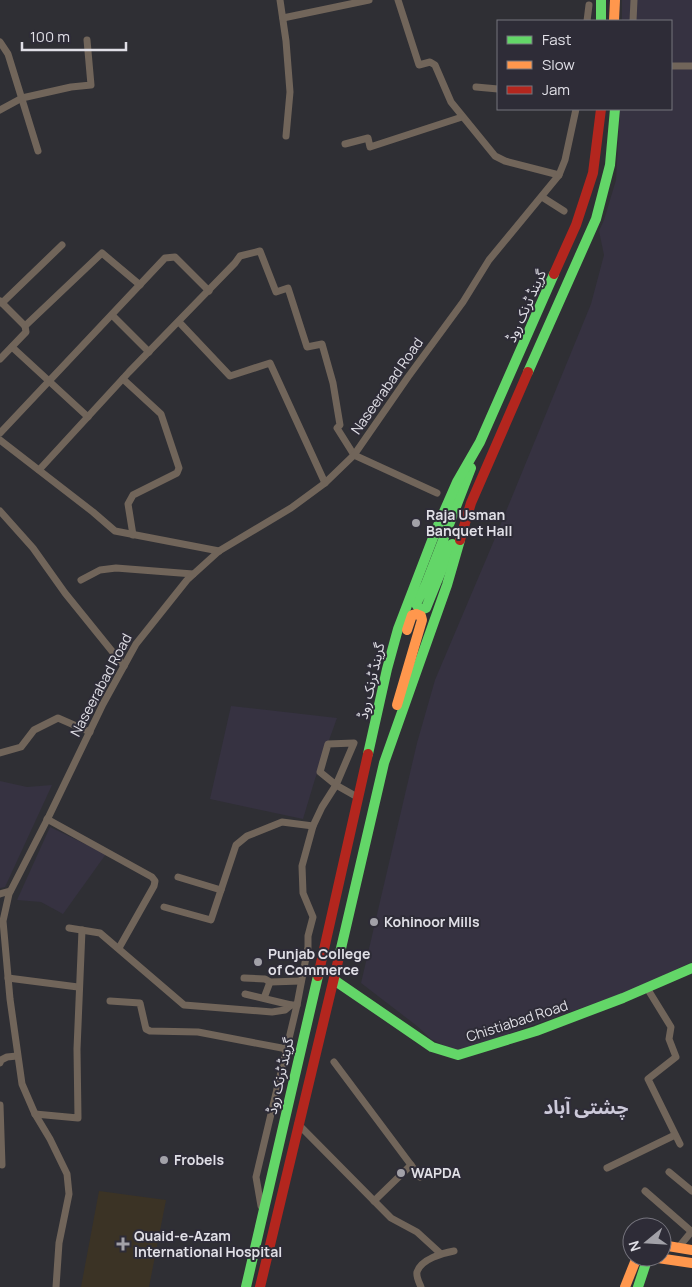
<svg xmlns="http://www.w3.org/2000/svg" width="692" height="1287" font-family="Manrope,'Noto Sans Arabic',sans-serif">
<style>
.industrial{fill:#363241}
.medical{fill:#3b3325}
.lines{fill:none;stroke-linecap:round;stroke-linejoin:round}
.street{stroke:#71655a;stroke-width:7}
.fast{stroke:#63d668;stroke-width:10}
.slow{stroke:#ff974d;stroke-width:10}
.jam{stroke:#b3261e;stroke-width:10}
.poi-dot{fill:#a2a1a8;stroke:#2e2c37;stroke-width:2}
.labels{text-anchor:middle;stroke-width:4;stroke-linejoin:round;paint-order:stroke}
.street-label{font-size:14px;fill:#e0dfe6;stroke:#2e2c37}
.poi-label{font-size:14px;font-weight:bold;fill:#e0dfe6;stroke:#2e2c37;text-anchor:start}
.district-label{font-size:19px;font-weight:bold;fill:#ccc9d9;stroke:#2e2c37}
</style>
<rect width="100%" height="100%" fill="#2f2f34"/>
<g class="industrial">
<polygon points="622,0 692,0 692,962 627,992 457,1052 431,1039 417,1026 361,983 417,743 435,680 493,543 591,304 604,255 599,231 604,220 616,180 620,109 671,109 671,21 622,21"/>
<polygon points="231,706 337,718 315,779 303,819 210,799"/>
<polygon points="0,781 27,787 52,785 5,887 0,888"/>
<polygon points="50,827 106,854 63,914 41,902 17,900"/>
</g>
<polygon class="medical" points="99,1191 166,1200 149,1287 81,1287"/>
<g class="lines">
<g class="street">
<polyline points="280,0 286,41 290,92 286,136"/>
<polyline points="398,0 419,65 430,62 435,65 451,102 495,156 505,161 559,175"/>
<polyline points="283,18 369,0"/>
<polyline points="587,21 589,5"/>
<polyline points="633,21 634,0"/>
<polyline points="0,42 8,54 38,151"/>
<polyline points="671,66 692,66"/>
<polyline points="476,87 498,89"/>
<polyline points="0,110 22,98 71,87 91,85 87,40"/>
<polyline points="345,144 368,138 370,147 462,117"/>
<polyline points="542,197 564,211"/>
<polyline points="2,303 62,245"/>
<polyline points="112,315 149,352"/>
<polyline points="179,322 230,376 270,363 325,483"/>
<polyline points="25,326 102,253 140,285"/>
<polyline points="12,347 88,417"/>
<polyline points="0,359 26,332 25,326 0,301"/>
<polyline points="123,379 161,414 179,468 177,473 133,495 128,504 133,535"/>
<polyline points="0,433 165,258 175,257 209,291"/>
<polyline points="0,440 93,512 115,531 219,551"/>
<polyline points="39,470 129,372 235,263 240,256 260,251 276,292 288,288 307,347 322,344 333,383 340,425 337,428 354,455 437,493"/>
<polyline points="0,511 33,548 65,593 124,666"/>
<polyline points="81,580 100,570 116,568 193,574"/>
<polyline points="0,753 21,747 34,730 58,718 90,732"/>
<polyline points="47,819 152,877 155,881 154,886 119,948"/>
<polyline points="178,877 221,890"/>
<polyline points="0,894 10,891"/>
<polyline points="164,907 211,920 236,845 247,836 282,822 313,826"/>
<polyline points="69,928 100,933 184,1005 272,1012 285,1010 291,1005 297,1005"/>
<polyline points="8,978 78,987"/>
<polyline points="244,978 265,979 270,982 301,981"/>
<polyline points="647,988 671,1027 669,1039 676,1057 648,1079 680,1144"/>
<polyline points="245,994 291,1005"/>
<polyline points="264,998 270,982"/>
<polyline points="110,1001 140,1003 146,1029 150,1031 198,1032 287,1049"/>
<polyline points="334,1062 420,1177"/>
<polyline points="0,1063 1,1060 7,1057 17,1056"/>
<polyline points="0,1105 2,1165"/>
<polyline points="35,1114 78,1118 77,1049 82,930"/>
<polyline points="298,1124 391,1218 417,1232 440,1253"/>
<polyline points="607,1168 675,1135"/>
<polyline points="669,1172 692,1191"/>
<polyline points="645,1191 692,1232"/>
<polyline points="374,1201 411,1165"/>
<polyline points="261,1206 256,1177 297,1005 308,947 308,936 313,917 303,893 302,866 313,826 322,807 336,785 354,743 328,744 320,772 336,785 359,798"/>
<polyline points="678,1248 692,1231"/>
<polyline points="56,1287 59,1243 69,1194 67,1174 50,1139 35,1114 22,1084 10,999 3,921 9,894 49,816 103,704 136,644 187,580 219,551 291,508 325,483 354,455 408,377 463,302 489,260 559,175 565,160 576,109"/>
<path d="M421,1287c-2,-5 -5,-10 -4,-15 4,-13 26,-19 37,-21"/>
</g>
<g class="fast">
<polyline points="601,0 601,21"/>
<polyline points="528,372 596,219 610,165 615,109"/>
<polyline points="452,544 426,608 420,610 416,604 426,584 471,468"/>
<polyline points="368,754 387,669 398,629 436,530 457,482 480,442 554,274"/>
<polyline points="339,957 384,763 447,585 460,540"/>
<polyline points="334,980 432,1047 458,1055 536,1031 623,998 692,968"/>
<polyline points="246,1287 318,976"/>
<polyline points="638,1287 648,1257"/>
</g>
<g class="slow">
<polyline points="614,21 615,0"/>
<polyline points="397,705 422,620 421,616 416,614 412,615 407,630"/>
<polyline points="662,1245 692,1250"/>
<polyline points="651,1257 692,1263"/>
<polyline points="625,1287 637,1257"/>
</g>
<g class="jam">
<polyline points="554,274 576,225 593,173 601,109"/>
<polyline points="460,540 471,503 528,372"/>
<polyline points="318,976 368,754"/>
<polyline points="260,1287 339,957"/>
</g>
</g>
<g class="poi-dot">
<circle cx="416" cy="523" r="5"/>
<circle cx="374" cy="922" r="5"/>
<circle cx="258" cy="962" r="5"/>
<circle cx="164" cy="1160" r="5"/>
<circle cx="401" cy="1173" r="5"/>
<path d="M120.5 1236.5h5v5h5v5h-5v5h-5v-5h-5v-5h5z"/>
</g>
<g class="labels">
<g class="street-label">
<text transform="translate(526 306) rotate(-66)" y="5">گرینڈ ٹرنک روڈ</text>
<text transform="translate(387 386) rotate(-55)" y="5">Naseerabad Road</text>
<text transform="translate(371 681) rotate(-77)" y="5">گرینڈ ٹرنک روڈ</text>
<text transform="translate(101 685) rotate(-62)" y="5">Naseerabad Road</text>
<text transform="translate(517 1021) rotate(-18)" y="5">Chistiabad Road</text>
<text transform="translate(280 1076) rotate(-77)" y="5">گرینڈ ٹرنک روڈ</text>
</g>
<g class="poi-label">
<text x="426" y="520">Raja Usman<tspan x="426" dy="16">Banquet Hall</tspan></text>
<text x="384" y="927">Kohinoor Mills</text>
<text x="268" y="959">Punjab College<tspan x="268" dy="16">of Commerce</tspan></text>
<text x="174" y="1165">Frobels</text>
<text x="411" y="1178">WAPDA</text>
<text x="134" y="1241">Quaid-e-Azam<tspan x="134" dy="16">International Hospital</tspan></text>
</g>
<g class="district-label">
<text x="586" y="1114">چشتی آباد</text>
</g>
</g>
<rect x="497" y="20" width="175" height="90" fill="#2e2c37" stroke="#75747d"/>
<rect x="507" y="36" width="25" height="8" fill="#63d668" stroke="#75747d"/>
<text x="542" y="45" font-size="15" fill="#e0dfe6">Fast</text>
<rect x="507" y="61" width="25" height="8" fill="#ff974d" stroke="#75747d"/>
<text x="542" y="70" font-size="15" fill="#e0dfe6">Slow</text>
<rect x="507" y="86" width="25" height="8" fill="#b3261e" stroke="#75747d"/>
<text x="542" y="95" font-size="15" fill="#e0dfe6">Jam</text>
<g transform="translate(647 1242) rotate(252)"><circle r="24" fill="#2e2c37" stroke="#75747d"/>
<path d="M0-4L9 19L0 12L-9 19Z" fill="#a2a1a8"/>
<text y="-8" font-size="14" font-weight="bold" text-anchor="middle" fill="#e0dfe6">N</text>
</g>
<path d="M22 42v8h104v-8" fill="none" stroke="#e0dfe6" stroke-width="2.5"/>
<text x="30" y="42" font-size="15" fill="#e0dfe6" stroke="#2e2c37" stroke-width="4" paint-order="stroke">100 m</text>
</svg>
